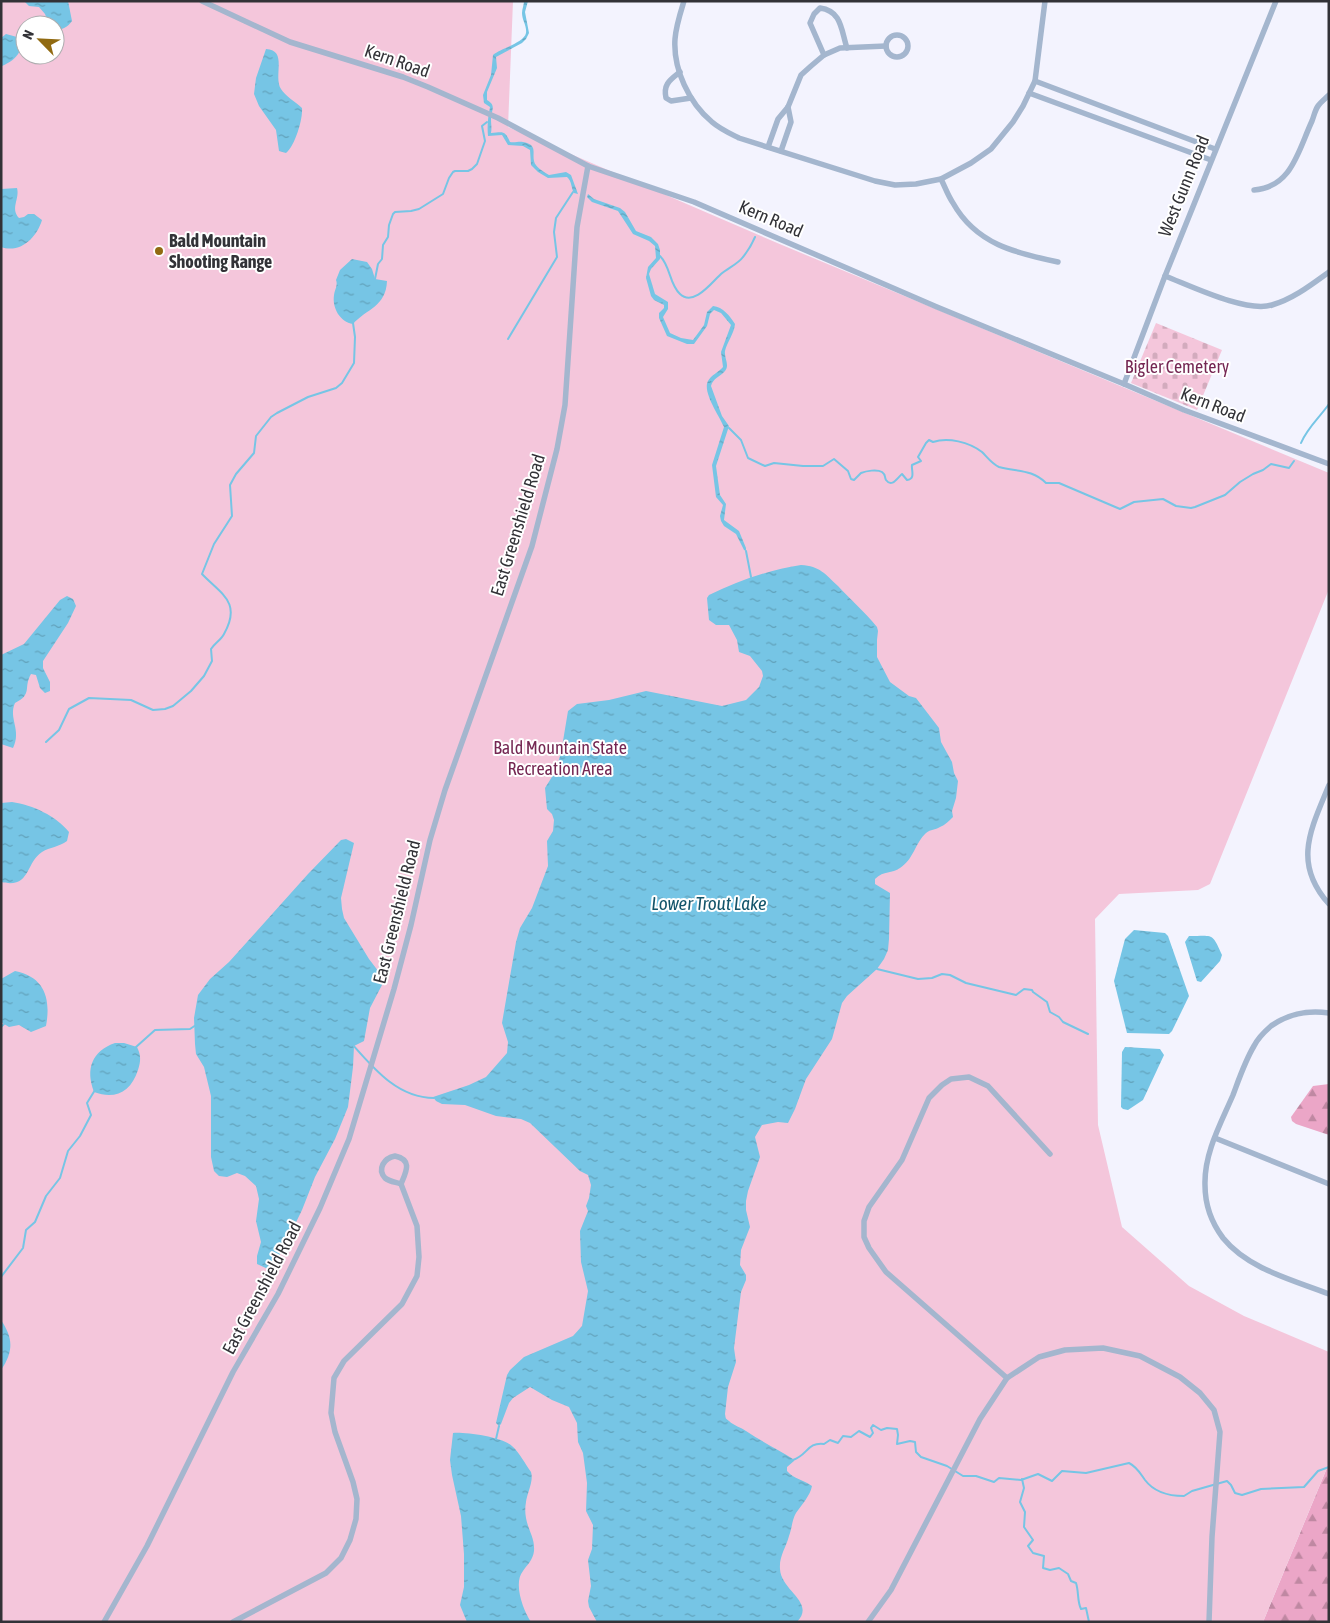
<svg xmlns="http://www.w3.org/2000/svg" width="1330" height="1623" font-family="'Asap Condensed',sans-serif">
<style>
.forest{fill:url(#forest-firs)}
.cemetery{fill:url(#cemetery-stones)}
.park{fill:#f4c6db;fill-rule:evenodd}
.water{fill:url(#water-ripples)}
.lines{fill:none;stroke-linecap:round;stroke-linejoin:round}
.stream{stroke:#76c5e5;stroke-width:2}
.minor{stroke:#a4b6ce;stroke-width:5.5}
.poi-dot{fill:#916a11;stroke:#fff;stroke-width:2}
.labels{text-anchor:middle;stroke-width:4;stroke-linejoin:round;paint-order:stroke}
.street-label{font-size:18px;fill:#323237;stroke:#fff}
.poi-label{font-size:18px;font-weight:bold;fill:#323237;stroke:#fff;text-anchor:start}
.park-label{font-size:18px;fill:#752753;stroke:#fff}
.water-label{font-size:19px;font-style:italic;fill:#12546a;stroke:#fff}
</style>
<defs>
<pattern id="forest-firs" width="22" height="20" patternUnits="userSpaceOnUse" patternTransform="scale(1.25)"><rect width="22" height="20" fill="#eba6c7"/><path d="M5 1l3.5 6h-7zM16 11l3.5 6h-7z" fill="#bf88a2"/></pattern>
<pattern id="cemetery-stones" width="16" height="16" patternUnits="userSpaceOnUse" patternTransform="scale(1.25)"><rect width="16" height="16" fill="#f4c6db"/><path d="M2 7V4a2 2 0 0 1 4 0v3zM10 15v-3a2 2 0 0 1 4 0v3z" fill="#d2abbd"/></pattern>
<pattern id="water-ripples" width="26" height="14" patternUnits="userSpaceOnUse" patternTransform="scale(1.25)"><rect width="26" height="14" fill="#76c5e5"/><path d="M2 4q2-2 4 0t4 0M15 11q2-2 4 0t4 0" fill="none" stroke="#61a1ba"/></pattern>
</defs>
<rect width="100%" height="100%" fill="#f3f3fe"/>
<g class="forest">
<polygon points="1329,1084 1329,1135 1296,1124 1292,1121 1291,1117 1313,1086"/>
<polygon points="1329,1463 1329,1622 1263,1622"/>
</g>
<polygon class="cemetery" points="1156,323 1222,350 1197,410 1131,383"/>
<path class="park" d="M1,1h512l-5,126 274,118 547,228v116l-119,295 -12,6 -79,4 -24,25 3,206 24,102 67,59 55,30 85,36v111l-66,159h-1262zM25,25h30v30h-30z"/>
<g class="water">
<path d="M24,1h44l4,20c-4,6 -10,9 -17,9v-5h-6l-4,-11 -6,-7 -10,-1z"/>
<path d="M524,1h4l-3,11 4,21 -3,6 -4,4 -26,14 1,11 -10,24v8c10,6 4,10 4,19 0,5 1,9 0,14 12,-1 14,-3 19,9 5,1 9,-1 13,0 15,3 9,10 11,19 1,6 10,11 15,14l17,-3 5,3 7,19 -4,-1c-3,-5 -2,-12 -7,-16l-19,1 -10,-6 -7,-7 -1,-15 -7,-4 -15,-1 -6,-10 -14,1c-1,-10 0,-19 2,-29l-6,-4 -1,-8 8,-20 2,-20c8,-7 31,-12 33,-22 1,-7 -4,-13 -4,-20 0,-4 2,-8 2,-12z"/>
<path d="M6,34l11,3c10,13 -3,24 -15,29l-1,-28z"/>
<path d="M266,49c22,1 7,27 15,40 4,7 15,13 21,19 1,11 -7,38 -16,45l-7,-2 -3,-21 -17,-24 -5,-12 2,-16z"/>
<path d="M17,188c3,11 -7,20 2,30l5,-1 4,-3h6l8,6c-5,17 -21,34 -41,27v-58z"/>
<path d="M588,194l6,5 26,9 5,4 11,19 15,6 7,7 2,6v9l-9,10 -2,5 6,20 13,8v7l-5,8 7,16 11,5 12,2 11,-15 3,-13 6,-6c10,1 17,10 22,18 -1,10 -8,18 -10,27 -1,7 5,14 0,20 -5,6 -12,7 -14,15l11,30 7,10 -13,40 4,29 6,9 -2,16 15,11 7,17v3l-2,-1 -8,-16 -12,-8 -3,-5 -1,-5 3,-11 -7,-8 -4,-32 12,-38c-4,-10 -22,-35 -16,-46 3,-6 11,-9 15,-14l-2,-15 10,-27 -10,-12 -7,-3 -4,4 -3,12 -13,18h-7l-20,-8 -8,-18v-5l5,-5v-3l-10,-5 -3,-4 -5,-18 2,-11 8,-9 -1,-12 -6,-5 -16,-7 -15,-23 -26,-9 -5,-5z"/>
<path d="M352,259l15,3 5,7 3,10 12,2c-1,26 -21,28 -34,43 -13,-2 -21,-16 -19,-29 1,-6 4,-10 2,-15l4,-10z"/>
<path d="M801,565c19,1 24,9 37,21 13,14 27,26 39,41l1,4 -1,9v17l13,25 19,14 7,2 23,30 2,14 11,20 2,11 4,8 -2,17 -4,13 1,6c-4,4 -8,8 -13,10 -5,3 -9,2 -14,6 -11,10 -12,26 -26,35 -8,6 -16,2 -25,11v5l15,9 -1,46 -1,11 -4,9 -7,10 -30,27 -5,7 -10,36 -26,40 -11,30 -7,14 -10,-1 -16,3 -7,12 5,20 -12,34 -2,10v9l4,17 -9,23 -1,15 6,10v5l-5,12 -7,56 2,14 -8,25 -3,27c1,5 0,4 4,7 5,5 12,6 17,10 15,10 31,18 47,28l1,2 -7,6v4c7,8 17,9 25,15 -2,10 -10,18 -16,27 -4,7 -4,15 -7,23 -3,12 -10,20 -9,33 1,22 36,33 17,53h-200l-8,-15 -1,-6 3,-15 -3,-26 4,-11 1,-24 -7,-14 1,-28 -4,-30 -5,-11 -1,-19 -8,-16 -17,-7 -22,-13 -17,11 -4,5 -8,21 -2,2 -3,-3 11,-48 3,-5 14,-13 49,-21 9,-10 6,-35 -7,-29 -1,-31 8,-20 -2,-5 3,-8 2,-13 -3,-10 -8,-4 -50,-48 -9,-4 -25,-3 -31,-11 -23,-1 -6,-3 -3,-4 36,-12 17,-8 21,-24 1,-11 -6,-19 14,-81 4,-14 12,-20 16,-42 -1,-25 6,-10 1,-11 -2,-6 -5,-5 -2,-21 10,-16 6,-19 7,-42 9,-7 32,-4 37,-9 76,15 24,-6 13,-13 4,-11 -1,-5 -12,-15 -11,-4 -2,-12 -8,-15h-13l-7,-5 -2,-22 2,-3c29,-14 59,-25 92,-30z"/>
<path d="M67,596l6,3 3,7 -8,17 -25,38v7l7,14v9l-5,2 -5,-5 -4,-13 -5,-1c-8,14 2,20 -16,29 -7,15 7,27 -2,45l-12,-4v-89l23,-11 36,-44z"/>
<path d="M12,802c21,3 44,14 57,30l-2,9c-8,6 -17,6 -25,11 -17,11 -11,37 -41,30v-79z"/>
<polygon points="346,839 354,843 341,898 342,909 344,918 369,959 382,976 382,985 370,1008 364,1041 354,1046 353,1067 348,1107 335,1139 315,1177 302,1210 283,1249 275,1263 268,1269 257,1264 257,1256 261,1242 256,1221 259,1199 256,1186 245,1176 237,1173 227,1177 219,1176 214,1171 211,1157 211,1096 204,1067 196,1054 195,1044 194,1018 198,995 210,979 229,962 308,874 341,840"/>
<polygon points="1134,930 1165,933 1168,936 1189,996 1172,1031 1169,1034 1127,1033 1114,981 1125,939"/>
<path d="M1189,936c24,0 23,-4 33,19l-2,6 -19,21 -4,-1 -12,-39z"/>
<path d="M15,971c30,6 36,28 31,55l-15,6 -12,-7 -10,2 -8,-5v-43z"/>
<path d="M115,1043h9l13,4c4,8 4,14 1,23 -7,22 -23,30 -44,22 -9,-23 -2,-41 21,-49z"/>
<polygon points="1125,1047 1160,1049 1164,1055 1143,1100 1128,1110 1123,1109 1121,1107 1122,1052"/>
<path d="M1,1320c12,18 13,31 0,50z"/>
<path d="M453,1433c13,-1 49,4 59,13 8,7 13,18 19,26 3,9 -4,21 -5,30 -1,5 -1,11 0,16 2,12 9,20 8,33 -1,9 -7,14 -11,20 -10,12 0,39 8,51h-64l-7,-17 4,-18v-33l-3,-38 -9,-41 -2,-15z"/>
</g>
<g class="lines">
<g class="stream">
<path d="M660,256c11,11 9,28 20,38 14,13 32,-12 41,-20 7,-6 17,-10 22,-17 5,-6 9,-13 12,-20"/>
<polyline points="375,279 378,264 382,259 383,245 388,237 389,225 393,214 395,212 411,211 419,209 443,194 449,178 453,172 455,171 468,171 472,169 477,164 485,141 482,126 487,122"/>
<polyline points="508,339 557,257 554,232 556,218 573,192"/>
<path d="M729,428l12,12 7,18 17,8 9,-3 29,3h20l11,-7 14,12 3,8 3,1 7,-7c5,-2 16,-4 21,-1 4,3 2,4 4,8 6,8 11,-2 16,-6l5,6c9,-1 4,-10 5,-15l9,-4 -3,-4 8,-14 3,-3 4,2c15,-5 36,0 49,10 5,5 10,12 17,15 18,5 33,2 47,16h13l61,26 14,-7 29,-3 13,7 15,2 4,-1 30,-12 15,-13 13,-8 10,-4 8,-6 18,4 5,-7"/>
<path d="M1301,443c6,-15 19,-26 28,-39"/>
<polyline points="746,551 751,577"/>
<path d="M46,742l13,-12 10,-21 20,-11 42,2 22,10 12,-1 8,-3 18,-15 13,-15 8,-15 -1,-12c4,-6 10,-9 13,-15 18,-32 -3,-40 -22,-60l12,-30 18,-28 -2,-31 6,-11 18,-21 2,-17 15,-19 6,-4 31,-16 28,-9 6,-5 12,-20 1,-26 -2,-14"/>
<polyline points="877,969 918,979 932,978 942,974 950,975 966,983 1016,995 1024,989 1032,990 1033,992 1047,1002 1050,1012 1059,1017 1063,1022 1088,1034"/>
<polyline points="1,1027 4,1024"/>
<path d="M352,1044c22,25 46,54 82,54"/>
<polyline points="136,1047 155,1030 190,1029 196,1025"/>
<polyline points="1,1277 23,1248 26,1230 35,1222 46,1196 60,1178 68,1151 80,1136 91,1115 87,1103 95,1090"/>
<polyline points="496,1439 499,1426"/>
<path d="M793,1460c15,-5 14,-18 31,-16l6,-4 8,3 5,-7 8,1 8,-6 11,6 3,-4 -2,-5 2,-3 8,5 6,-2 10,1 1,6 -1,9 13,-3 5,1 1,10 5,5 26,9 16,10h13l18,6 5,-4 22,2 17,-6 14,7 10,-10 24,2 43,-10c8,4 11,10 16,17 9,12 25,16 39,16l8,-5 35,-10 4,4 4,8 7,2 19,-6 43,-2 14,-16 11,-4"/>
<path d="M1022,1479l2,9 -4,14 5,10 -1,15 9,13 -5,6 5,7 11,3 -1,12 7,2 9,-2 9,6 3,7 5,2c3,9 1,18 5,26l5,-1 3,14"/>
</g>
<g class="minor">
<polyline points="202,1 290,42 403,77 428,87 498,118 588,166 694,202 937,307 1124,384 1184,410 1329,464"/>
<path d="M684,1c-4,13 -8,25 -9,38 -2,30 14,64 37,83 8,7 17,11 27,16l136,43 20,4 21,-1 25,-5 30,-16 20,-14 22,-27 10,-16 12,-25 10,-80"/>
<circle cx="897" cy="46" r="11"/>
<path d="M824,55l-14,-32 4,-9 6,-6c22,3 21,22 27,40"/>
<path d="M680,72c-10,8 -17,12 -14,26l5,3 20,-3"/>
<polyline points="1035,81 1215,149"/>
<polyline points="1029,93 1211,160"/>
<polyline points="768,147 778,119 788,107 801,75 811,66 824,55 840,48 886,46"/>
<polyline points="781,151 791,122 788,107"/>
<path d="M941,179c4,8 7,17 12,24 23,41 62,50 105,59"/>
<path d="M1254,190c38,-3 44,-39 58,-69 2,-5 3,-11 6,-15 3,-4 7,-7 11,-11"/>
<path d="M1165,276c26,10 81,37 107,29 21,-6 39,-20 57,-33"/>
<polyline points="1124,384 1165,276 1276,1"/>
<path d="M1329,785c-18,44 -37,78 0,119"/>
<path d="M1329,1013c-20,-3 -41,1 -58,13 -7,6 -13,12 -17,20 -9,15 -15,33 -21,49 -12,28 -29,58 -28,90 0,19 6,37 18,53 25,31 70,42 106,56"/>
<polyline points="1215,1138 1329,1184"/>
<path d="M395,1156c18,4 11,16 6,28 -5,-2 -11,-2 -16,-6 -8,-9 -1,-20 10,-22z"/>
<polyline points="1007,1378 886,1272 869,1248 864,1237 864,1221 869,1207 902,1160 929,1098 942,1085 951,1079 969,1077 988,1086 1050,1154"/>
<polyline points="104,1622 147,1546 233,1372 278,1294 320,1208 349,1139 394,989 411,925 430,840 445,790 532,546 557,449 565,405 577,227 588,166"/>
<polyline points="233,1622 326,1573 341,1558 350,1540 356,1519 357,1499 353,1482 335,1432 331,1413 334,1378 344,1361 402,1304 417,1276 419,1257 417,1226 401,1184"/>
<polyline points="868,1622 891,1590 980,1419 1007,1378 1039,1357 1065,1350 1103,1348 1140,1356 1180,1377 1200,1393 1214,1410 1220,1432 1212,1537 1209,1622"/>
</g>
</g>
<circle class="poi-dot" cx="159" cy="251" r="5"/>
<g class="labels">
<g class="street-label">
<text transform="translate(397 61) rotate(19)" y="6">Kern Road</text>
<text transform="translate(1184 186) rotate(-68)" y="6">West Gunn Road</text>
<text transform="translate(771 219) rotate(23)" y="6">Kern Road</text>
<text transform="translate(1213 405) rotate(21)" y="6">Kern Road</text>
<text transform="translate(518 525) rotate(-73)" y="6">East Greenshield Road</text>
<text transform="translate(397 912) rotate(-76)" y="6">East Greenshield Road</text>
<text transform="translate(262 1288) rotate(-62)" y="6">East Greenshield Road</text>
</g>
<g class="poi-label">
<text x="169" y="247">Bald Mountain<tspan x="169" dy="21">Shooting Range</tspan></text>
</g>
<g class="park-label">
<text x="1177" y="373">Bigler Cemetery</text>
<text x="560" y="754">Bald Mountain State<tspan x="560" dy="21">Recreation Area</tspan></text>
</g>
<g class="water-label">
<text x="709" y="910">Lower Trout Lake</text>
</g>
</g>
<rect width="1330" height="1623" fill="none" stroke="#323237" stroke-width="5"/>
<g transform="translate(40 40) rotate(294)"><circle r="24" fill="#ffffff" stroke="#adadaf"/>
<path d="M0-4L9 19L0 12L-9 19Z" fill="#916a11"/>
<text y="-8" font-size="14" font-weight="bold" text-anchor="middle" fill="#323237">N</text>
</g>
</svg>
